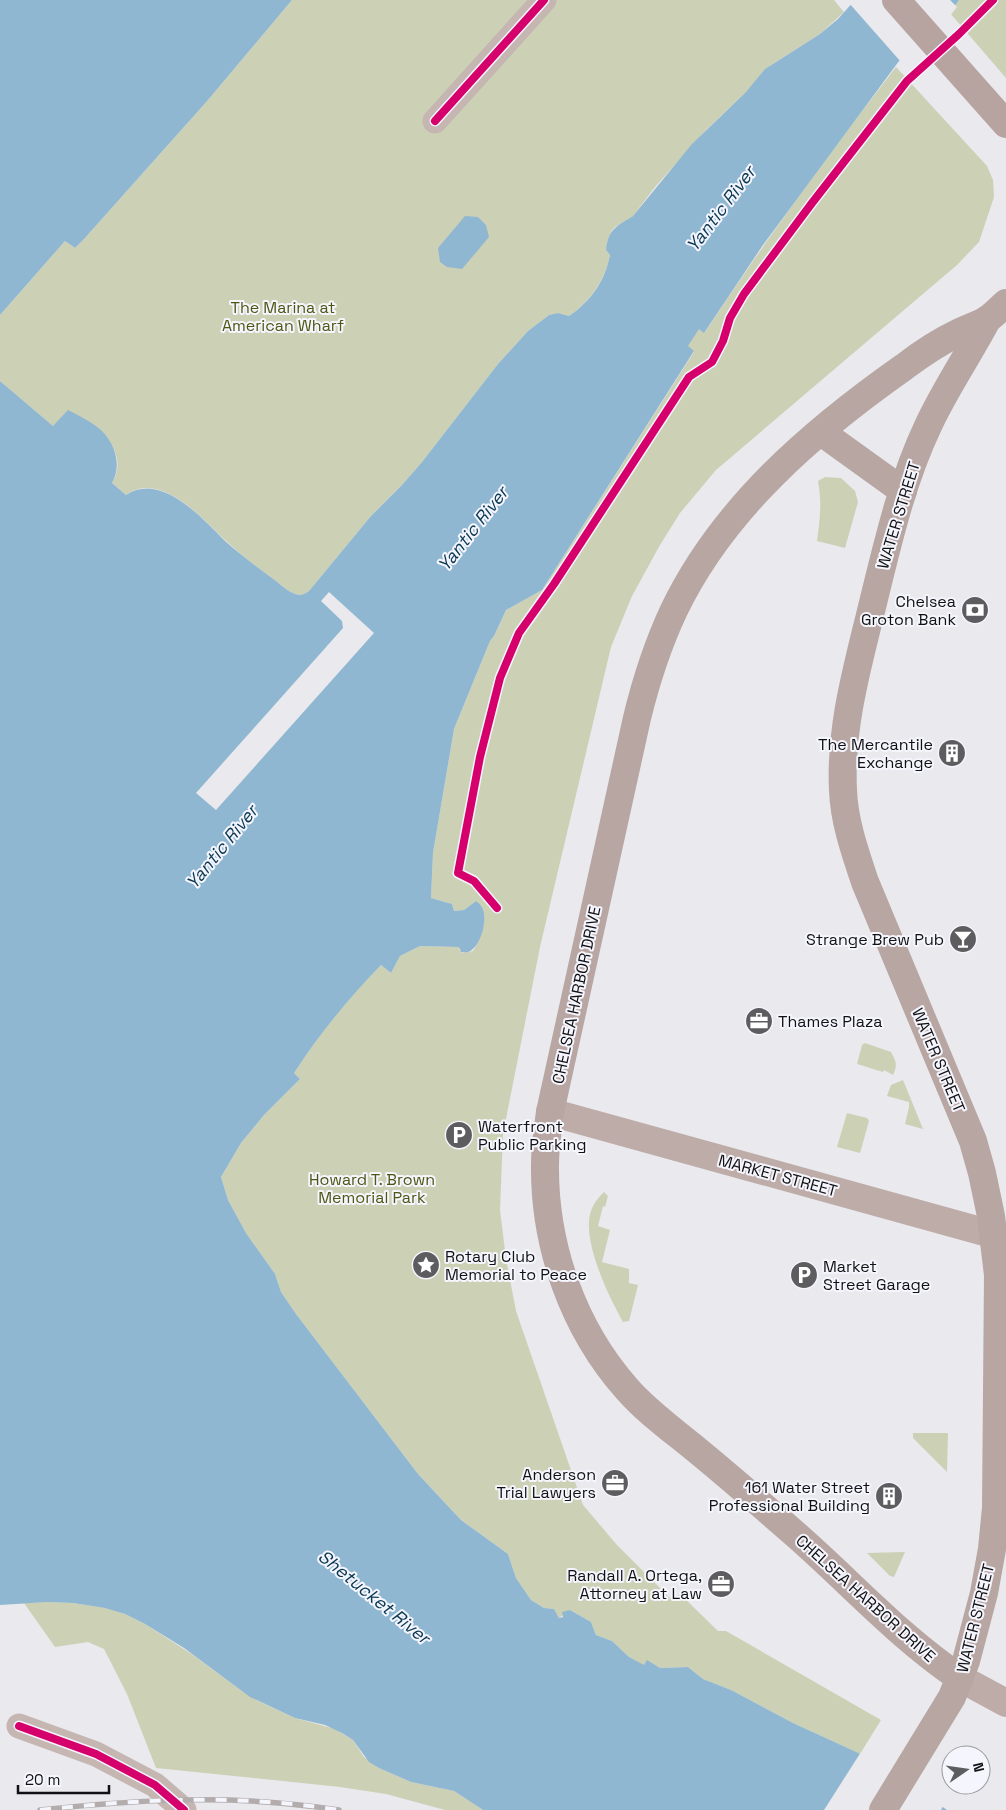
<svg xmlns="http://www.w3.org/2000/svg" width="1006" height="1810" font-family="'Space Grotesk',sans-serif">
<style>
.green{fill:#ccd1b6}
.water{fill:#8fb7d1}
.pier{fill:#e9e9ee}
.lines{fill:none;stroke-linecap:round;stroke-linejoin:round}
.minor{stroke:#c5b6b2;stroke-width:25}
.secondary{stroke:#bdaca8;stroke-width:28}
.primary{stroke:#b7a3a0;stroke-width:28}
.trunk{stroke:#b8a6a2;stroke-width:28}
.rail-casing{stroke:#b3acac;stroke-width:5.5}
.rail{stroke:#f5f5fd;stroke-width:4;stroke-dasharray:11;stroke-linecap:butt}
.cycleway-casing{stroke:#f5f5fd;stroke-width:11}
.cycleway{stroke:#d6006c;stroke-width:8}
.labels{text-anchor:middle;stroke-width:4;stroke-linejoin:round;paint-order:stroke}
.park-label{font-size:16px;fill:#4f5612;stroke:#f5f5fd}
.street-label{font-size:16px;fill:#111114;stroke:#f5f5fd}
.poi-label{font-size:16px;fill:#111114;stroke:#f5f5fd;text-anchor:end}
.water-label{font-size:18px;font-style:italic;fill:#083851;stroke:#f5f5fd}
</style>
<rect width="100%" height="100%" fill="#e9e9ee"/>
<g class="green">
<path d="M292,0h542l10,12 -24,22 -49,31 -25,27 -39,37 -52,58 -22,29 -18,11 -4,5 -4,10 -1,8 4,5c-5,26 -20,46 -41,61l-11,-3 -9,2 -21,16 -30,33 -76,98 -20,23 -31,31 -62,75c-3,2 -6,4 -10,4 -8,-1 -17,-9 -23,-14 -17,-12 -35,-26 -51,-41 -22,-21 -65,-70 -99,-45l-14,-12c15,-25 -3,-47 -24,-62l-35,5 -53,-45v-66l65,-74 10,7 9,-9 124,-139z"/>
<polygon points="959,0 1006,0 1006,78 950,13"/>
<path d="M896,67l91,99 6,14 1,17 -15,45 -22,23 -241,205 -36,43 -20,32 -28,51 -21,51 -71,300 -37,187 -3,76 6,49 10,52 67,194 34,40 54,54 9,-5 38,37h8l155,89 -21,34 -67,-31 -62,-33 -28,-11 -15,-12 -28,1 -13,-7 -3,5 -15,-9 -17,-16 -16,-6 -5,-13 -21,-12 -11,8 -5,-9 -10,-1 -13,-8 -15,-22 -8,-24 -47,-34 -43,-46 -122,-160 -15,-22 -6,-18 -29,-41 -18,-33 -7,-23 20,-34 23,-28 36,-36 -6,-6c26,-40 53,-74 87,-108l10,8 9,-17 20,-10 38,1 4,6 11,-2c13,-21 7,-28 3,-50l-12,9 -10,1 -2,-7 -21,-6 2,-45 21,-124 36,-88 4,-5 12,-26 36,-20 152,-238 -7,-5 12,-19 6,4c60,-91 124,-179 191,-265z"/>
<path d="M825,477l16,1 14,13 3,11 -13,46 -28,-7c3,-22 5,-38 1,-60z"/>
<path d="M865,1043l26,9c5,9 7,13 2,23l-9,-5 -1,2 -26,-8 5,-19z"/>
<polygon points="903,1080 923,1129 905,1124 909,1107 909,1102 887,1096 891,1085"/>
<polygon points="847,1113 867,1118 869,1121 860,1153 837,1147"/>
<path d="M604,1192l4,4 -3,11 -2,-1 -5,20 12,4 -8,32 27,7v14l9,2 -9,36 -6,1c-14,-25 -42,-82 -32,-111 2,-7 8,-14 13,-19z"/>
<polygon points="913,1433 948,1433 947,1472 913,1438"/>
<polygon points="905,1552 894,1577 890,1576 867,1553"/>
<polygon points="47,1602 73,1603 106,1608 125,1614 145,1624 193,1655 242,1691 258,1701 295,1718 335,1729 353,1740 364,1757 379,1768 411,1782 454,1791 483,1810 445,1810 386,1794 340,1787 156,1768 127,1694 104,1649 88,1642 55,1647 24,1603"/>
</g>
<g class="water">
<polygon points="0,0 292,0 208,100 84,239 75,248 65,241 0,315"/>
<path d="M855,0h104l-9,13 -51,48 -136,184 -59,88 -5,-4 -11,17 6,5 -152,239 -36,20 -12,26 -4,5 -36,88 -21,124 -2,45 21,6 2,7 10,-1 12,-9c3,2 6,5 7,9 5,13 -5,47 -22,42l-1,-3 -2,-2 -38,-1 -20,10 -9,17 -10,-8c-34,35 -60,67 -87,108l6,6 -36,36 -23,28 -20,34 7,23 18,33 29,41 6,18 15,22 122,160 43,46 47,34 8,24 15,22 13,8 10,1 5,9 4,-1 -1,-5 8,-2 21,12 5,13 16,6 17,16 15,8 3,-5 13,8 28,-1 15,12 28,11 62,33 85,39 69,48h-464l-29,-19 -43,-9 -32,-14 -10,-6 -16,-22 -11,-7 -17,-8 -30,-7 -45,-21 -66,-49 -39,-24 -20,-10 -20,-6 -32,-5 -26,-1 -47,3v-1224l53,45 15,-16c10,5 20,10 28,16 18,13 27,38 16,57l14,12c35,-24 77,24 99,46 16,14 34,28 51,40 6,5 15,13 23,14 4,0 7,-2 10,-4l62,-75 31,-31 20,-23 76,-98 30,-33 21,-16 9,-2 11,3c22,-15 36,-35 41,-61l-4,-5c2,-21 11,-24 27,-34l59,-72 54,-52 19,-23 55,-35 18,-15z"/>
<polygon points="465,216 478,217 486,225 489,237 462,269 447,267 440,262 438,248"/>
</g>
<g class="pier">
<polygon points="852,0 950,0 957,7 949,17 901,62 849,3"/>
<polygon points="329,592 374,633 216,810 196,793 343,628 342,621 321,601"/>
<polygon points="861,1752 879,1760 944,1804 941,1810 824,1810"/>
</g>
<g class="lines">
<g class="minor">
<polyline points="435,121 544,0"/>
<polyline points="19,1726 96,1754 155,1785 184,1810"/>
</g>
<g class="secondary">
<polyline points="550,1112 1006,1238"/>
<polyline points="960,1678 1006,1703"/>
</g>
<polyline class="primary" points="896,0 1006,124"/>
<g class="trunk">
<polyline points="821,432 903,491"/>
<path d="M960,1678c-61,-41 -110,-96 -165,-144 -32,-28 -64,-56 -97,-83 -24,-20 -50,-38 -71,-62 -54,-61 -83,-143 -82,-225 0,-18 3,-35 5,-52l87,-394c9,-37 21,-74 37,-108 49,-102 139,-179 230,-243 17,-13 35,-25 54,-34 9,-5 20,-8 28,-13 7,-4 14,-12 20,-17"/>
<path d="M883,1810l69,-113 14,-36 18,-68 8,-44 4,-41 2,-233 -7,-59 -9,-43 -9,-32 -108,-259c-10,-30 -21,-61 -22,-92 -3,-60 13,-118 27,-175 16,-64 30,-130 58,-189 17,-37 40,-70 59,-106"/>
</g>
<g class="rail-casing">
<path id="rail" d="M40,1810c102,-11 197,-16 299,0"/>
</g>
<use href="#rail" class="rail"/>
<g class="cycleway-casing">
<g id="cycleway">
<polyline points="435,121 544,0"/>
<polyline points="497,908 474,881 458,873 480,757 500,678 519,633 554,584 689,377 712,362 723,341 730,318 744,294 812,203 907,81 959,34 993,0"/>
<polyline points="19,1726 96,1754 155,1785 184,1810"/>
</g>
</g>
<use href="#cycleway" class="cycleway"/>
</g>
<defs>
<g id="bank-disc" transform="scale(1.4375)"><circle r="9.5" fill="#5d5d60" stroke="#f5f5fd"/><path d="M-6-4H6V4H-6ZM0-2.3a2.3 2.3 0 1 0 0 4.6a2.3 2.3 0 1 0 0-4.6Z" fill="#fff"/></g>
<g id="building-disc" transform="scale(1.4375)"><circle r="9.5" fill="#5d5d60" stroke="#f5f5fd"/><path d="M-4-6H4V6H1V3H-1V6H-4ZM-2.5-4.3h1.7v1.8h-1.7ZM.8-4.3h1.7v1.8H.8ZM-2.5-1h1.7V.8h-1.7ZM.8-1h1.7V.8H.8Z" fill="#fff"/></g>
<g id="bar-disc" transform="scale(1.4375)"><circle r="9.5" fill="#5d5d60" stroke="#f5f5fd"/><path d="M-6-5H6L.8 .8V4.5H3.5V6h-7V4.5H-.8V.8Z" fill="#fff"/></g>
<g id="office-disc" transform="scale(1.4375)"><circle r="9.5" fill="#5d5d60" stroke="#f5f5fd"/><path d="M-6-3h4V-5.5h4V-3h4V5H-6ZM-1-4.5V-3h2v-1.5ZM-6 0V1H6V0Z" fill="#fff"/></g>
<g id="parking-disc" transform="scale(1.4375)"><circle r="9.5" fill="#5d5d60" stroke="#f5f5fd"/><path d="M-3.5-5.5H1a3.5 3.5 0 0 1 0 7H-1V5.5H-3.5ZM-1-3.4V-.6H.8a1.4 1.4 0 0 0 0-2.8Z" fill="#fff"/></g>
<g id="sight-disc" transform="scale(1.4375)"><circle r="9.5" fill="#5d5d60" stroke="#f5f5fd"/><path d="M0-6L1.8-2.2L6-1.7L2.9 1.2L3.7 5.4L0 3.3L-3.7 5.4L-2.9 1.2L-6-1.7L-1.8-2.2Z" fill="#fff"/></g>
</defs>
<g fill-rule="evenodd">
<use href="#bank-disc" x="975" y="610"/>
<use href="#building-disc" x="952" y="753"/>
<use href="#bar-disc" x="963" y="939"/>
<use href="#office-disc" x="759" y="1021"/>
<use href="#parking-disc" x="459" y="1135"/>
<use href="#sight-disc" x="426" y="1265"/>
<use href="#parking-disc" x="804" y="1275"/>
<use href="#office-disc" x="615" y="1483"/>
<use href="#building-disc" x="889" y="1496"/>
<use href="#office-disc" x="721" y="1584"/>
</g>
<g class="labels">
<g class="park-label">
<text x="283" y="313">The Marina at<tspan x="283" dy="18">American Wharf</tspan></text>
<text x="372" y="1185">Howard T. Brown<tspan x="372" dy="18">Memorial Park</tspan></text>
</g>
<g class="street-label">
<text transform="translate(898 515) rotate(-73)" y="6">WATER STREET</text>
<text transform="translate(576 995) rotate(-78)" y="6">CHELSEA HARBOR DRIVE</text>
<text transform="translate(939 1060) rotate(67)" y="6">WATER STREET</text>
<text transform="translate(778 1175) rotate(15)" y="6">MARKET STREET</text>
<text transform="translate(866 1598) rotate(42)" y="6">CHELSEA HARBOR DRIVE</text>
<text transform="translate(975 1618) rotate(-76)" y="6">WATER STREET</text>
</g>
<g class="poi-label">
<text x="956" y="607">Chelsea<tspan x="956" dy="18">Groton Bank</tspan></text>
<text x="933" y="750">The Mercantile<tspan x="933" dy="18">Exchange</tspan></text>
<text x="944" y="945">Strange Brew Pub</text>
<text x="778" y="1027" text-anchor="start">Thames Plaza</text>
<text x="478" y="1132" text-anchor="start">Waterfront<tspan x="478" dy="18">Public Parking</tspan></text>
<text x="445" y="1262" text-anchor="start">Rotary Club<tspan x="445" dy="18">Memorial to Peace</tspan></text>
<text x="823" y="1272" text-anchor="start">Market<tspan x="823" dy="18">Street Garage</tspan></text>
<text x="596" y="1480">Anderson<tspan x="596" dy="18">Trial Lawyers</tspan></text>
<text x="870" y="1493">161 Water Street<tspan x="870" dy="18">Professional Building</tspan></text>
<text x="702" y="1581">Randall A. Ortega,<tspan x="702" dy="18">Attorney at Law</tspan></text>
</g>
<g class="water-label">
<text transform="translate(721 209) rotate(-53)" y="6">Yantic River</text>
<text transform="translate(473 529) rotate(-52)" y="6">Yantic River</text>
<text transform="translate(222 847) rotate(-51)" y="6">Yantic River</text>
<text transform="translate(374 1597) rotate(39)" y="6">Shetucket River</text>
</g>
</g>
<g transform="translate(966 1770) rotate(77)"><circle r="24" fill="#f5f5fd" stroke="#9a9aa0"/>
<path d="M0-4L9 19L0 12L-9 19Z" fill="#5d5d60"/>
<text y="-8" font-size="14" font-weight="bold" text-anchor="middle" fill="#111114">N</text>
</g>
<path d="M18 1785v8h91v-8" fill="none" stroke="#111114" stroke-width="2.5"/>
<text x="25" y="1785" font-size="15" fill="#111114" stroke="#f5f5fd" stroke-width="4" paint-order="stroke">20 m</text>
</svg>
